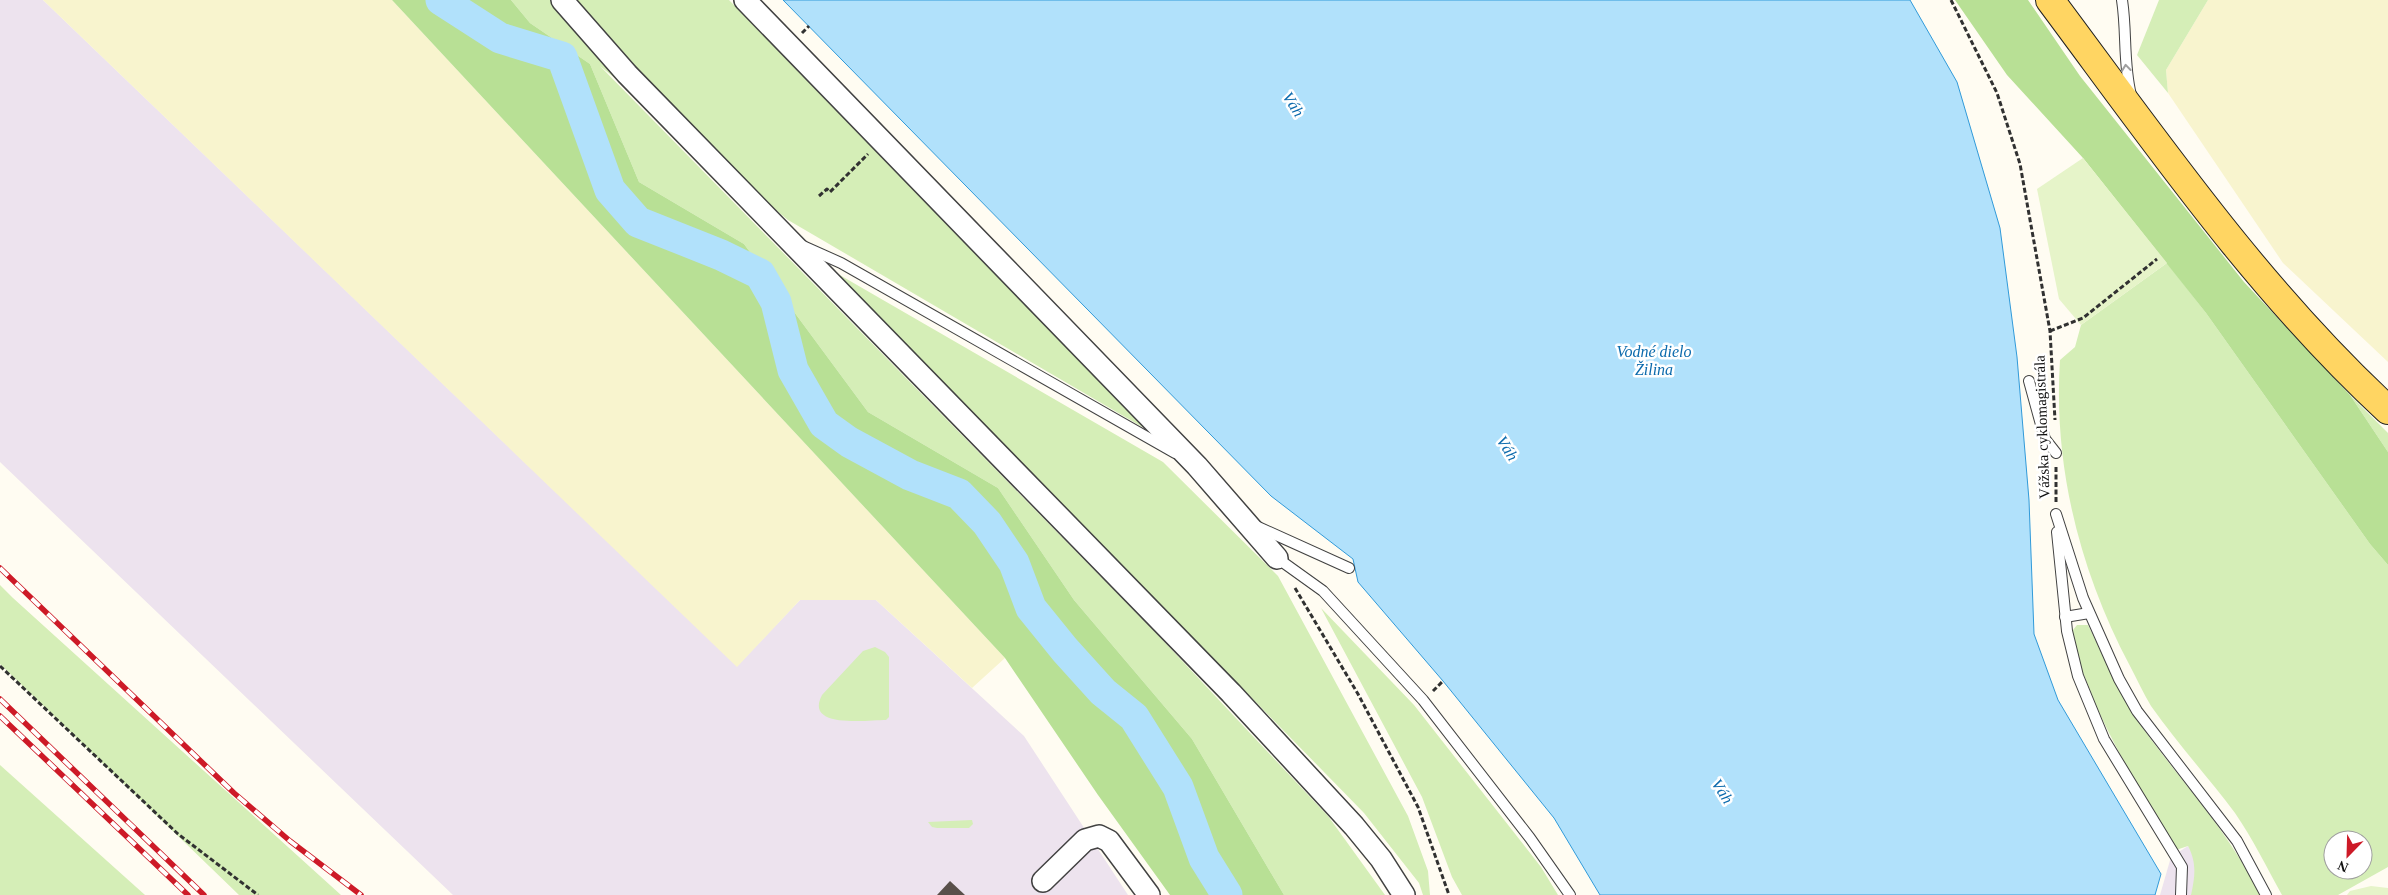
<svg xmlns="http://www.w3.org/2000/svg" width="2388" height="895" font-family="'Times New Roman',serif">
<style>
.industrial{fill:#ede3ee}
.farmland{fill:#f8f4ce}
.green{fill:#d5eeb7;fill-rule:evenodd}
.forest{fill:#b8e095}
.pitch{fill:#e6f4c9}
.water{fill:#b1e1fb;stroke:#319ad9}
.lines{fill:none;stroke-linecap:round;stroke-linejoin:round}
.river{stroke:#b1e1fb;stroke-width:31}
.building{fill:#59504a}
.lane-casing{stroke:#424242;stroke-width:12}
.street-casing{stroke:#424242;stroke-width:24}
.primary-casing{stroke:#202020;stroke-width:30}
.path{stroke:#313131;stroke-width:3;stroke-dasharray:5 2.5;stroke-linecap:butt}
.lane{stroke:#fff;stroke-width:10}
.street{stroke:#fff;stroke-width:21}
.primary{stroke:#ffd562;stroke-width:28}
.rail-casing{stroke:#cd1a27;stroke-width:5.5}
.rail{stroke:#fff;stroke-width:4;stroke-dasharray:11;stroke-linecap:butt}
.oneway{stroke:#9f9f9f}
.labels{text-anchor:middle;stroke-width:5;stroke-linejoin:round;paint-order:stroke}
.street-label{font-size:15px;fill:#0f0f0f;stroke:#fff}
.water-label{font-size:16px;font-style:italic;fill:#0c6bad;stroke:#fff}
</style>
<rect width="100%" height="100%" fill="#fffcf2"/>
<g class="industrial">
<polygon points="0,0 43,0 737,666 800,600 876,600 1024,736 1128,895 453,895 0,462"/>
<polygon points="2188,846 2215,895 2160,895 2171,857"/>
</g>
<g class="farmland">
<polygon points="43,0 392,0 1005,658 972,688 876,600 800,600 737,667"/>
<polygon points="2208,0 2388,0 2388,362 2283,263 2168,93 2166,70"/>
</g>
<g class="green">
<polygon points="511,0 729,0 1144,428 788,220 600,66 1155,632 1328,816 1385,895 1284,895 1192,739 1074,600 998,488 868,412 744,244 639,182 590,64 530,23"/>
<polygon points="2159,0 2208,0 2166,70 2168,93 2137,55"/>
<path d="M2167,263l39,50 164,231 18,21v302l-50,28h-56c-15,-27 -29,-56 -47,-82 -27,-36 -58,-70 -84,-107 -8,-13 -14,-27 -21,-40 -50,-94 -77,-200 -70,-306l15,-13 6,-22zM2333,840h30v30h-30z"/>
<polygon points="838,274 1163,462 1278,576 1408,816 1428,871 1430,895 1423,895 1419,883 1364,813"/>
<polygon points="2350,395 2388,433 2388,452"/>
<polygon points="0,585 13,598 341,895 239,895 0,664"/>
<polygon points="1321,608 1414,705 1541,867 1558,895 1462,895 1452,877 1422,797"/>
<path d="M2077,625h11c16,32 29,65 49,95 42,60 90,108 123,175h-69c4,-18 6,-32 -3,-49l-12,4c-31,-54 -66,-106 -88,-165 -7,-17 -15,-37 -15,-55z"/>
<path d="M875,647l10,5 4,5v60l-3,3c-19,0 -82,9 -64,-25l41,-44z"/>
<polygon points="0,765 145,895 0,895"/>
<polygon points="972,820 973,824 969,828 937,828 932,827 928,822"/>
</g>
<g class="forest">
<polygon points="392,0 511,0 530,23 590,64 639,182 744,244 868,412 998,488 1074,600 1192,739 1284,895 1170,895 1098,795 1005,658"/>
<polygon points="1955,0 2028,0 2080,76 2244,282 2350,395 2388,452 2388,565 2370,544 2206,313 2083,158 2007,75"/>
</g>
<g class="pitch">
<polygon points="2083,158 2167,263 2081,325 2059,299 2037,189"/>
<polygon points="2371,886 2388,888 2388,895 2347,895 2350,891"/>
</g>
<polygon class="water" points="783,0 1910,0 1957,82 2000,228 2017,357 2029,500 2034,634 2058,700 2161,874 2155,895 1600,895 1554,818 1443,681 1358,582 1353,559 1271,496"/>
<g class="lines">
<polyline class="river" points="441,0 500,38 562,57 610,190 638,222 721,255 760,274 776,302 793,370 824,424 849,442 910,475 959,494 987,523 1014,563 1031,608 1065,650 1103,692 1134,717 1178,787 1204,858 1227,895"/>
</g>
<polygon class="building" points="950,881 965,895 937,895"/>
<g class="lines">
<g class="lane-casing">
<g id="lane">
<path d="M2122,0c5,32 1,64 9,95"/>
<polyline points="803,246 841,263 1175,453"/>
<polyline points="2029,381 2045,439 2056,453"/>
<polyline points="2056,514 2083,598 2119,679 2137,711 2237,841 2266,895"/>
<polyline points="1256,526 1349,568"/>
<polyline points="2057,532 2067,631 2078,676 2104,739 2182,867 2181,895"/>
<polyline points="1277,558 1323,591 1423,700 1530,838 1570,895"/>
<polyline points="2065,617 2089,613"/>
</g>
</g>
<g class="street-casing">
<g id="street">
<polyline points="562,0 627,74 1231,693 1354,826 1381,859 1404,895"/>
<polyline points="745,0 1197,466 1277,558"/>
<polyline points="1043,881 1085,840 1099,836 1109,841 1149,895"/>
</g>
</g>
<g class="primary-casing">
<path id="primary" d="M2050,0c106,142 208,290 338,410"/>
</g>
<g class="path">
<polyline points="1951,0 1997,93 2020,164 2050,331 2055,420"/>
<polyline points="802,33 809,26"/>
<polyline points="819,196 827,189 830,192 868,154"/>
<polyline points="2050,331 2083,318 2157,259"/>
<polyline points="2056,502 2056,466"/>
<polyline points="1295,588 1358,694 1418,807 1449,895"/>
<polyline points="0,666 178,834 258,895"/>
<polyline points="1433,691 1443,681"/>
</g>
<use href="#lane" class="lane"/>
<use href="#street" class="street"/>
<use href="#primary" class="primary"/>
<g class="rail-casing">
<g id="rail">
<polyline points="0,568 234,793 290,841 361,895"/>
<polyline points="0,699 204,895"/>
<polyline points="0,716 188,895"/>
</g>
</g>
<use href="#rail" class="rail"/>
</g>
<defs><path id="oneway-chevron" d="M-2-3.5L2.5 0L-2 3.5" fill="none" stroke-width="1.6" stroke-linecap="round" stroke-linejoin="round" transform="scale(1.25)"/></defs>
<use class="oneway" href="#oneway-chevron" transform="translate(2126 68) rotate(-96)"/>
<g class="labels">
<g class="street-label">
<text transform="translate(2042 427) rotate(-92)" y="5">Vážska cyklomagistrála</text>
</g>
<g class="water-label">
<text transform="translate(1294 104) rotate(58)" y="6">Váh</text>
<text x="1654" y="357">Vodné dielo<tspan x="1654" dy="18">Žilina</tspan></text>
<text transform="translate(1508 448) rotate(58)" y="6">Váh</text>
<text transform="translate(1723 791) rotate(58)" y="6">Váh</text>
</g>
</g>
<g transform="translate(2348 855) rotate(203)"><circle r="24" fill="#ffffff" stroke="#9f9f9f"/>
<path d="M0-4L9 19L0 12L-9 19Z" fill="#cd1a27"/>
<text y="-8" font-size="14" font-weight="bold" text-anchor="middle" fill="#0f0f0f">N</text>
</g>
</svg>
